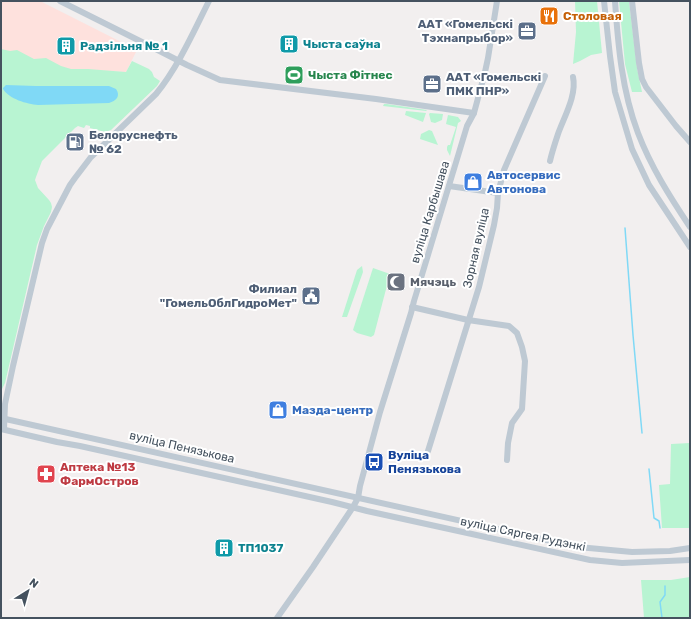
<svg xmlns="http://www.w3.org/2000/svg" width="691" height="619" font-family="Rubik,sans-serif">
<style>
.medical{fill:#fee1dd}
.green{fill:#b8f4d2}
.water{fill:#80d9f6}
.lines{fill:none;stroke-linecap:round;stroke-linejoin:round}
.stream{stroke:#80d9f6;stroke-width:1.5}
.minor{stroke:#bec9d3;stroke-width:6}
.labels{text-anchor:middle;stroke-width:4;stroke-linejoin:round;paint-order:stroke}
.food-label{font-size:12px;font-weight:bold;fill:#c56008;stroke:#fff;text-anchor:start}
.service-label{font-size:12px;font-weight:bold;fill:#4e5e75;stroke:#fff;text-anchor:end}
.culture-label{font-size:12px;font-weight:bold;fill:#0d838f;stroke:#fff;text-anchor:start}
.leisure-label{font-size:12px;font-weight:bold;fill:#27864d;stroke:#fff;text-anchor:start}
.shop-label{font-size:12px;font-weight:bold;fill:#366cbe;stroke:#fff;text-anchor:start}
.street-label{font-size:12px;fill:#45525f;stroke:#fff}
.worship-label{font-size:12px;font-weight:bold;fill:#5b616d;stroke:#fff;text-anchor:start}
.transit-label{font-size:12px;font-weight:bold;fill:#164399;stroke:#fff;text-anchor:start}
.health-label{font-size:12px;font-weight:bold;fill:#be3a42;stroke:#fff;text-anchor:start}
</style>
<rect width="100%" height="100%" fill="#f2efef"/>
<polygon class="medical" points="1,1 40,1 137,50 126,72 12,66 1,62"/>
<g class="green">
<polygon points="575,1 597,1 602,53 591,55 580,61 573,64 576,32"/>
<polygon points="619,1 629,1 637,68 642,92 632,92 625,64"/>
<polygon points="1,49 10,51 17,50 34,59 46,58 61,66 71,69 88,69 126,72 132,61 149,69 152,72 154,77 160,81 157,86 111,130 105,132 90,128 90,126 86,125 84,128 78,126 75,128 42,161 36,177 35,180 38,188 49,200 51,203 52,207 51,212 44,226 37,245 5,383 1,391"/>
<polygon points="384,104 387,104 427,110 426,111 383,106"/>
<polygon points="406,111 426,113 423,122 405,115"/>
<polygon points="430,113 443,114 442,120 435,123 431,122 429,114"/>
<polygon points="448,115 458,117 461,121 458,123 450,156 447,150 447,147 448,145 450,145 456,127 446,124"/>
<polygon points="429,130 432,131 438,145 420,139 421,134"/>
<polygon points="362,266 363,272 347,317 342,317 357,270"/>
<polygon points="373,268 390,274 374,335 371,337 357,333 353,330"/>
<polygon points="690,443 690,528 662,528 659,485 670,484 671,444"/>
<polygon points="690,577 690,618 644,618 641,580 671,580"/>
</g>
<path class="water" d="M6,85l30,1h73l7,3c5,7 0,12 -7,14l-71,2c-11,-1 -29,-6 -35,-16v-1z"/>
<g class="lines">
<g class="stream">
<polyline points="625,228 633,335 642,433"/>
<polyline points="649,469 654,518 659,521 660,528"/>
<polyline points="662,618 660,602 665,595 665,586"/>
</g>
<g class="minor">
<polyline points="60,1 140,41 187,65 220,80 376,99 474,113"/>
<polyline points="604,1 610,56 615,92 632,149 649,185 690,247"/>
<path d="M615,1c3,44 7,90 23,132 13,34 32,64 52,94"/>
<polyline points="632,1 639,63 642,79 646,87 676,126 690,142"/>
<path d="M550,161c2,-9 5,-18 8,-27 6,-17 19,-39 15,-57"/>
<polyline points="449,186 498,193"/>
<polyline points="412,307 468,320 509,326 517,333 522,347 525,361 522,409 512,423 508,443 507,460"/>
<polyline points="1,418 578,547 632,552 670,551 690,548"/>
<polyline points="1,429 57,442 80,446 332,502 367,511 590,560 622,563 690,560"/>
<path d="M4,429l1,-25 8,-38 29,-123 5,-14 23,-44 5,-7 16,-21 65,-63c22,-27 37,-61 53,-93"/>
<polyline points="428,451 479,287 494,225 497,208 498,193 504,170 545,76"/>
<polyline points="277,618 313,567 353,507 358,498 360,486 380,412 411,313 414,301 431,245 467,126 474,113 485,72 488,58 497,1"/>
</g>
</g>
<defs>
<g id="restaurant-square" transform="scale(1)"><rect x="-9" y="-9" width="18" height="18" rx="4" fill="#e8710a" stroke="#fff"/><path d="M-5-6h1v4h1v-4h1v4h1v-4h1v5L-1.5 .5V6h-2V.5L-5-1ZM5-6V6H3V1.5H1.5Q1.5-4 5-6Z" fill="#fff"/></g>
<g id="office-square" transform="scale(1)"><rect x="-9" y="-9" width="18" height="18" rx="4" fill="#5c6f8a" stroke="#fff"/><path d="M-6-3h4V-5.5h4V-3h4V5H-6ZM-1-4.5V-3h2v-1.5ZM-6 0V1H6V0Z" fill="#fff"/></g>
<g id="building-square" transform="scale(1)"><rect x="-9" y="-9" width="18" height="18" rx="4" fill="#0f9aa8" stroke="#fff"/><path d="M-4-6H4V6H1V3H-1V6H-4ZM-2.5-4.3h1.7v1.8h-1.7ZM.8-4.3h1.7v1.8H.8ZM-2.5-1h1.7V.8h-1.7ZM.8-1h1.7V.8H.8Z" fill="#fff"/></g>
<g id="stadium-square" transform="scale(1)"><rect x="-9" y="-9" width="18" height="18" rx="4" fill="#2e9e5b" stroke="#fff"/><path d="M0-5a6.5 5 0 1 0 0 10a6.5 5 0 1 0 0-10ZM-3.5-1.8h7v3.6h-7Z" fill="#fff"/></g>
<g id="fuel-square" transform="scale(1)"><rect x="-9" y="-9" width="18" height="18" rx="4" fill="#5c6f8a" stroke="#fff"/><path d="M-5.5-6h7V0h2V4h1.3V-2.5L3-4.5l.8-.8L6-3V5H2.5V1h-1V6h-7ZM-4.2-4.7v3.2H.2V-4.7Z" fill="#fff"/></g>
<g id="shop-square" transform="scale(1)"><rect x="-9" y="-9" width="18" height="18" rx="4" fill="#3f7fe0" stroke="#fff"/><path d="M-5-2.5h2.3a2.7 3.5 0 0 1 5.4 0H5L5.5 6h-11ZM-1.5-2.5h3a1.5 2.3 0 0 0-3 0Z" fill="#fff"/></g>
<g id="mosque-square" transform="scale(1)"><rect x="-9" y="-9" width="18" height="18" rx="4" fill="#6b7280" stroke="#fff"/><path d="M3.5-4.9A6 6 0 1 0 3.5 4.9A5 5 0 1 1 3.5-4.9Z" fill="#fff"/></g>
<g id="civic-square" transform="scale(1)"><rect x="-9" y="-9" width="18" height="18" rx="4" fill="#5c6f8a" stroke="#fff"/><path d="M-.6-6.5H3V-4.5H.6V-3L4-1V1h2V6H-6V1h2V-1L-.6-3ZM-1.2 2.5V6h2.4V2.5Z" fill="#fff"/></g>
<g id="bus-square" transform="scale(1)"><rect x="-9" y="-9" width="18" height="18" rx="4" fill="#1a4fb4" stroke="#fff"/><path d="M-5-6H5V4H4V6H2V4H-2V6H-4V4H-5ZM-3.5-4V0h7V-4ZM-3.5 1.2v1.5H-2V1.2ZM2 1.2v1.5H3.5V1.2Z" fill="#fff"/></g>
<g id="pharmacy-square" transform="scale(1)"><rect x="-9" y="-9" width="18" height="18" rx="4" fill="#e0444e" stroke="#fff"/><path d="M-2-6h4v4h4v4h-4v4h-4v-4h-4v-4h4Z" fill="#fff"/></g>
</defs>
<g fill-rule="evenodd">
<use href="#restaurant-square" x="549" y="16"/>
<use href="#office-square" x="527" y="31"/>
<use href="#building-square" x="289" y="44"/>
<use href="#building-square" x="66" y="46"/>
<use href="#stadium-square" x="294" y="75"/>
<use href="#office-square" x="432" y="84"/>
<use href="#fuel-square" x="75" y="142"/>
<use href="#shop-square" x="473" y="182"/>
<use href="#mosque-square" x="396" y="282"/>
<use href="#civic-square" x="311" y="296"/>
<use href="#shop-square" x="278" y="410"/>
<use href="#bus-square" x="374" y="462"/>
<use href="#pharmacy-square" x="46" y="474"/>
<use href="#building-square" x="224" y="548"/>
</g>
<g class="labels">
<g class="food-label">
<text x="563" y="20">Столовая</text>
</g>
<g class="service-label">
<text x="513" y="28">ААТ «Гомельскі<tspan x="513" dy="14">Тэхнапрыбор»</tspan></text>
<text x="446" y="81" text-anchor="start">ААТ «Гомельскі<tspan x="446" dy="14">ПМК ПНР»</tspan></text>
<text x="89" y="139" text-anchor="start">Белоруснефть<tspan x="89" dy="14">№ 62</tspan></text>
<text x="297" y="293">Филиал<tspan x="297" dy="14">"ГомельОблГидроМет"</tspan></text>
</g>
<g class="culture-label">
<text x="303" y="48">Чыста саўна</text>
<text x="80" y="50">Радзільня № 1</text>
<text x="238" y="552">ТП1037</text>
</g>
<g class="leisure-label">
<text x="308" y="79">Чыста Фітнес</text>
</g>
<g class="shop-label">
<text x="487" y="179">Автосервис<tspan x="487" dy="14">Автонова</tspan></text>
<text x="292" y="414">Мазда-центр</text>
</g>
<g class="street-label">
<text transform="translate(430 212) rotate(-73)" y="4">вуліца Карбышава</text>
<text transform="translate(476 248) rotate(-77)" y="4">Зорная вуліца</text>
<text transform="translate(182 447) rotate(13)" y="4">вуліца Пенязькова</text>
<text transform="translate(523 534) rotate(12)" y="4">вуліца Сяргея Рудэнкі</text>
</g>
<g class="worship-label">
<text x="410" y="286">Мячэць</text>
</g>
<g class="transit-label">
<text x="388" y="459">Вуліца<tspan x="388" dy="14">Пенязькова</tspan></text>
</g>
<g class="health-label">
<text x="60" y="471">Аптека №13<tspan x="60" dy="14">ФармОстров</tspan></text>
</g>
</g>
<rect width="691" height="619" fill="none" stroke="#45525f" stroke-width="4"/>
<g transform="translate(28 591) rotate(37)" stroke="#ffffff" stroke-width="3" paint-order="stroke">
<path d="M0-3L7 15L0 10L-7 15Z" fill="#45525f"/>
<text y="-6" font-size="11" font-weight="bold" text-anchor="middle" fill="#45525f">N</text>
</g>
</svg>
